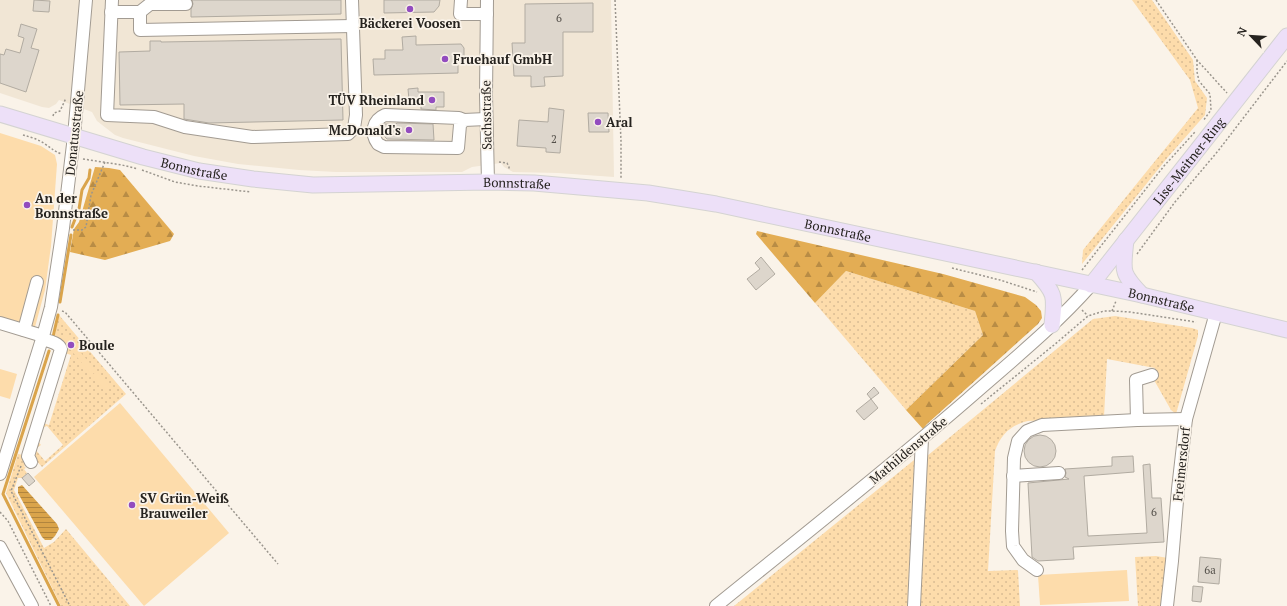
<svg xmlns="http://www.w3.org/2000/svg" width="1287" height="606" font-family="'PT Serif',serif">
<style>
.built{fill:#f1e6d5}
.grass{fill:url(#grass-dots)}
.forest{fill:url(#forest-firs)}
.park{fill:#fddcab}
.water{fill:url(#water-rules)}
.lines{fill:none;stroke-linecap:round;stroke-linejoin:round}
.stream{stroke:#daa44b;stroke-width:3}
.building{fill:#ddd6cc;stroke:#b1aba1}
.minor-casing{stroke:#a29b92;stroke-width:14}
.major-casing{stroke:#d4d3d2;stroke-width:17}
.path{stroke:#9a958d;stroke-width:1.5;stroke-dasharray:2 2;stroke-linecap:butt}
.minor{stroke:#fff;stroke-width:12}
.major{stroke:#ede0f8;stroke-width:15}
.poi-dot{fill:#924cbf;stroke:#faf3e9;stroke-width:1.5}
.labels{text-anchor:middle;stroke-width:3.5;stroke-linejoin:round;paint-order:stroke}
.number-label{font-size:11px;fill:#54504a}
.poi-label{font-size:13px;font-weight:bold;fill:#26231f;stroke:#faf3e9;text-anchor:start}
.street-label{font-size:13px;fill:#26231f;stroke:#faf3e9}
</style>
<defs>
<pattern id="grass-dots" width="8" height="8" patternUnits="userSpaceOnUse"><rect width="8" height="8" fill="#fddcab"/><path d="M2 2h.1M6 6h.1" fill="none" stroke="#d9bc93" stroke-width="1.8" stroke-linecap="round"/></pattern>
<pattern id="forest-firs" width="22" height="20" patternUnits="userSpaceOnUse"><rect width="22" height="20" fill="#e3ad54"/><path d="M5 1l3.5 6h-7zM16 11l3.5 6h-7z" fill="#b88c45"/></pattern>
<pattern id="water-rules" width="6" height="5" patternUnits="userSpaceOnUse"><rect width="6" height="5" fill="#daa44b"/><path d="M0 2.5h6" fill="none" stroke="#b1853e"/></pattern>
</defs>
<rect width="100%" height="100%" fill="#faf3e9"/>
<polygon class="built" points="0,0 611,0 614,177 558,173 513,172 504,167 501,163 472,167 462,172 336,172 299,170 238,164 194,156 123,138 115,135 97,121 92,112 59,100 56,104 49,108 42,107 0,93"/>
<g class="grass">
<polygon points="1132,0 1152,0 1193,60 1195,81 1207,98 1205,115 1168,157 1082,264 1083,250 1198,108 1190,80"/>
<polygon points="846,271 975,311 983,335 906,410 815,303"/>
<polygon points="59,315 126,394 42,467 33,457 37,440 41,445 35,449 45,461 63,445 47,426 42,428 43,423 49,425 71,355 65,353 54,340"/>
<path d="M1115,316l77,12 6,2v6l-22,78 -5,-4 -17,-30 1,-12 -48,-9 -3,58 -76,4c-17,4 -27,13 -33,30l-7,120 29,-1 1,1 2,35h-102l9,-150 166,-137z"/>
<polygon points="18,454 23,455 22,458 26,464 24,466 26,468 24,469 27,473 22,478 18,478 14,490 44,548 54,542 66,529 130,606 61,606 6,493"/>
<polygon points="919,456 910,606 734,606"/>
<polygon points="1156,556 1168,558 1161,606 1138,606 1135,557"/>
</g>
<g class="forest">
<polygon points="95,167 109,168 120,170 174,234 170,241 105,260 70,252 74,229 79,222"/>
<polygon points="757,231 943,274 1025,297 1036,305 1041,311 1042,318 1038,324 927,424 923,429 906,410 983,335 975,311 846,271 815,303 756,234"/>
</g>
<g class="park">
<polygon points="0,133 41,146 55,155 57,164 51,246 45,290 35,327 0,317"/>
<polygon points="66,335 80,351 75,355 62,339"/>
<polygon points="81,353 95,369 90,373 77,357"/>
<polygon points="0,369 17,374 10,399 0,396"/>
<polygon points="97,371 110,387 106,391 92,375"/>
<polygon points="120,403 229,533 144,606 34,477"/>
<polygon points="1127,570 1129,601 1040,605 1038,575"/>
</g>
<polygon class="water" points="22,485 57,524 59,529 55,536 51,540 45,540 42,537 18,493 18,487"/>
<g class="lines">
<g class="stream">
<polyline points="72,227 79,209 82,190 89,178 90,170"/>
<polyline points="60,302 71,235"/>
<polyline points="53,337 58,315"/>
<polyline points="49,351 3,494 59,606"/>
</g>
</g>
<g class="building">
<polygon points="34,0 50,1 49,12 33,11"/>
<polygon points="192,0 341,0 341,14 191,17 191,9 193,4"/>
<polygon points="384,0 440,0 439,6 434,12 384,13"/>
<polygon points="593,3 593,32 563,32 563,76 544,77 545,86 531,87 531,76 514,76 512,43 525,43 525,4"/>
<polygon points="21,24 37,29 31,48 39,50 26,92 0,83 0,54 4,55 6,49 20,53 24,38 18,36"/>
<polygon points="416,36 416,45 461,44 464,48 464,56 458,65 458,73 374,75 373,59 385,59 385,50 403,50 402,37"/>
<polygon points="341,39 343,120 209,123 184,119 184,104 120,105 119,52 150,51 150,41 161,41 161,42"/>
<polygon points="418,88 418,92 444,92 444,107 436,107 436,110 421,109 421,100 409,100 408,89"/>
<polygon points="549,108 564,110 560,153 546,152 546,148 517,146 519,120 548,122"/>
<polygon points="588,113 608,113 609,132 589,132"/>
<polygon points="397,123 433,124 434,140 387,139 384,136 384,124 396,124"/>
<polygon points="761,257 775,274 756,290 747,279 760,269 755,263"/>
<polygon points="874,387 879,393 871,399 867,394"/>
<polygon points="871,399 878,408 864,420 856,411"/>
<circle cx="1040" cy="451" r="16"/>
<polygon points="1133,456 1134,472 1084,476 1088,536 1147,533 1143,465 1150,464 1152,498 1161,498 1164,542 1073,547 1074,559 1038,561 1032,557 1028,483 1069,479 1065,477 1066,473 1065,469 1112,466 1112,457"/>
<polygon points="28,473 35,481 29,486 22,478"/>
<polygon points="1200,557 1221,559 1219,584 1198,582"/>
<polygon points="1193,586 1203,587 1201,602 1192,601"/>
</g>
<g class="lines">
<g class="minor-casing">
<g id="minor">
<polyline points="112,0 107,115 154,117 185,127 252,137 348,134 354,128 356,115 352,0"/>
<polyline points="461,0 460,14 487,14"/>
<polyline points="487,0 486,95 488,182"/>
<polyline points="111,12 140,12 140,30 353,26"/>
<polyline points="140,12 150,4 186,4"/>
<path d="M464,120l-4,5 -2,23 -74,-1 -6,-3c-8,-11 -5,-24 7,-29l74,3 5,2 22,-1"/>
<polyline points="0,323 43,336"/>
<polyline points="24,330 37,282"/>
<polyline points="1152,375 1136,380 1137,420 1186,419"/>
<path d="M31,462l-3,-6 33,-107c-3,-7 -13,-8 -19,-10"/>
<polyline points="0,474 43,336 51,307 63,228 74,136 86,0"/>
<polyline points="1013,476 1059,473"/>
<polyline points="0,547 32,606"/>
<polyline points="1037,570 1023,560 1013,546 1012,531 1014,458 1018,441 1027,431 1042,425 1137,420"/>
<path d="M716,606c84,-68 169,-135 251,-206 42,-37 87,-73 124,-115"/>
<polyline points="914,606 922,439"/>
<polyline points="1167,606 1172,561 1178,489 1186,419 1216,313"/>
</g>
</g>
<g class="major-casing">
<g id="major">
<path id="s1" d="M0,114l143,43 56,14 54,8 60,6 175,-3 46,1 114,10 68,11 426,91 145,35"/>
<path d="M1126,240c-3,31 -6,32 16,55"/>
<path d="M1036,272c20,22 19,24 16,53"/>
<path id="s2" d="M1091,285l196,-249"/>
</g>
</g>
<g class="path">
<polyline points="615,0 621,141 621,178"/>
<polyline points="1156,0 1197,60 1227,93"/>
<polyline points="1197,60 1197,72 1199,81 1210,94 1211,110 1203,121"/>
<polyline points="53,116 54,113 60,111 66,98"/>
<path d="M23,135c7,2 15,4 22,9 6,4 10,8 17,10"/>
<polyline points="83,159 122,165 138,169"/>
<polyline points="499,162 507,163 509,167 509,170"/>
<polyline points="142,170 175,182 198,186 251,192"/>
<polyline points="73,230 82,230 86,227 91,195 105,162"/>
<polyline points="1137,254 1175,202 1218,151 1287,61"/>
<polyline points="952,268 1000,280 1037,292"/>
<polyline points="1082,270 1164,166 1195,132"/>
<polyline points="1082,310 1088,316"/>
<polyline points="62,311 65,312 278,564"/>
<polyline points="1112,311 1116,301"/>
<polyline points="981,404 1054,345 1088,316 1104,311 1112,311 1130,312 1196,322"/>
<polyline points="21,466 11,491 70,606"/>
<polyline points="0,512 8,521 51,606"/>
</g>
<use href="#minor" class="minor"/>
<use href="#major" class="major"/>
</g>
<g class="poi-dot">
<circle cx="410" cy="9" r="4"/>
<circle cx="445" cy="59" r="4"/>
<circle cx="432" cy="100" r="4"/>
<circle cx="598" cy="122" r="4"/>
<circle cx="409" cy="130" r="4"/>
<circle cx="27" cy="205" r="4"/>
<circle cx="71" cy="345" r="4"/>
<circle cx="132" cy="505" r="4"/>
</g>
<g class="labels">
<g class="number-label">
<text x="559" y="22">6</text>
<text x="554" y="143">2</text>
<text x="1154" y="516">6</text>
<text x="1210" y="574">6a</text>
</g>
<g class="poi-label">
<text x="410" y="28" text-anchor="middle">Bäckerei Voosen</text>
<text x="453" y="64">Fruehauf GmbH</text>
<text x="424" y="105" text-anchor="end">TÜV Rheinland</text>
<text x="606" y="127">Aral</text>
<text x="401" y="135" text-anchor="end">McDonald's</text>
<text x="35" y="203">An der<tspan x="35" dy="15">Bonnstraße</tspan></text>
<text x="79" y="350">Boule</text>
<text x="140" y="503">SV Grün-Weiß<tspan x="140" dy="15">Brauweiler</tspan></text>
</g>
<g class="street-label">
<text transform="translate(486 115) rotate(-91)" y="5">Sachsstraße</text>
<text transform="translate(74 133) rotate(-84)" y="5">Donatusstraße</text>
<text dy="5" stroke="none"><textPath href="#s2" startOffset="158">Lise-Meitner-Ring</textPath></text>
<text dy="5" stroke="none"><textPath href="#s1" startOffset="202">Bonnstraße</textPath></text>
<text dy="5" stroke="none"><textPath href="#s1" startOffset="526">Bonnstraße</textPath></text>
<text dy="5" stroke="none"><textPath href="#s1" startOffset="851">Bonnstraße</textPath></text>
<text dy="5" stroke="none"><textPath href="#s1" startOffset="1182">Bonnstraße</textPath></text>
<text transform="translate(908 450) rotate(-40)" y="5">Mathildenstraße</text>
<text transform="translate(1181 464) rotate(-84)" y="5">Freimersdorf</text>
</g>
</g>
<g transform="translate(1251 36) rotate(295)" stroke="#faf3e9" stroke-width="3" paint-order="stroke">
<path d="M0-3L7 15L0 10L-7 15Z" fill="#26231f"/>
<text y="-6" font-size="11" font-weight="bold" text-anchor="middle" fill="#26231f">N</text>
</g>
</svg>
